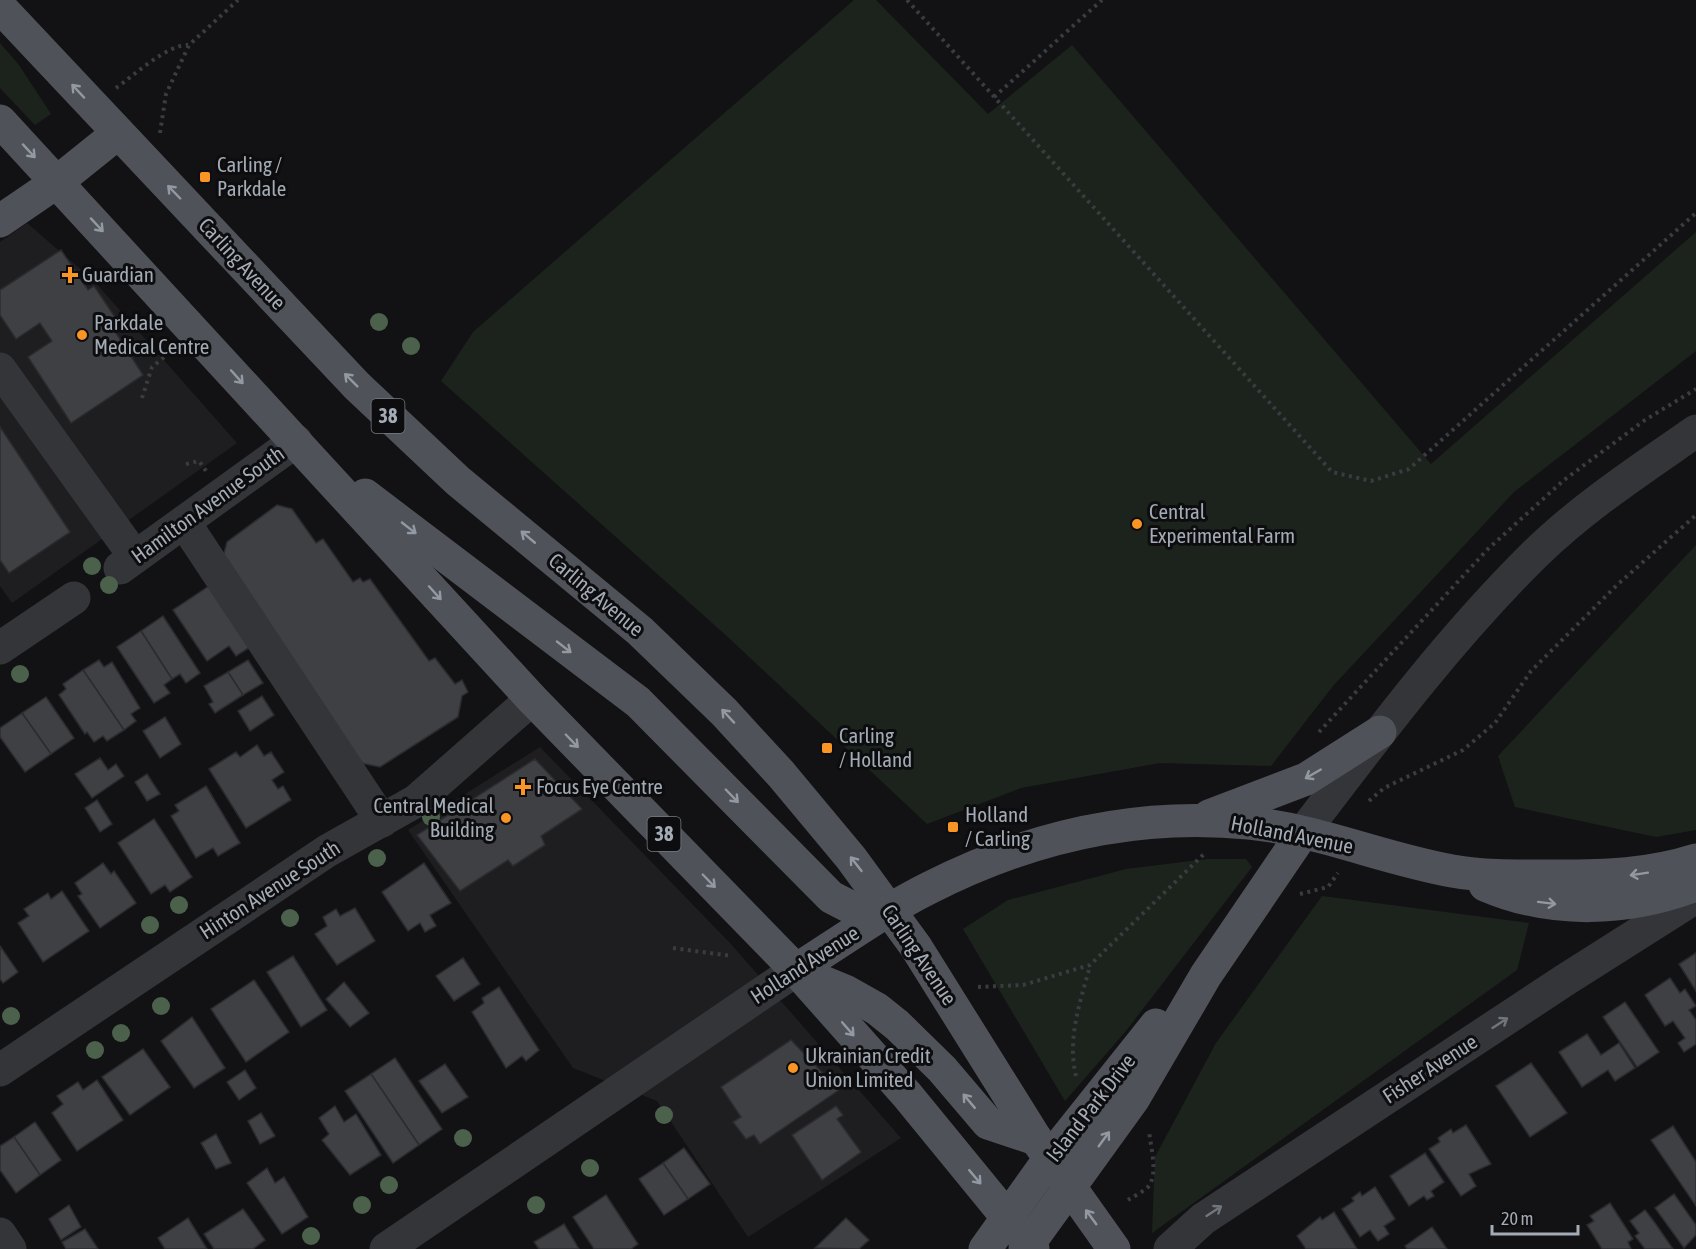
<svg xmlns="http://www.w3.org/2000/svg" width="1696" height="1249" font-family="'Asap Condensed',sans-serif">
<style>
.built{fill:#1e1e21}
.green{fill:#1c231c}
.building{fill:#3e4044;stroke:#2c2c30;stroke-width:1.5}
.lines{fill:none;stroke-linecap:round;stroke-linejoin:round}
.path{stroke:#393c40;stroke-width:4;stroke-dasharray:3 4.5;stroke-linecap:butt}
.minor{stroke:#333539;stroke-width:33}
.major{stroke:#4f5258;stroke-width:33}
.tree{fill:#4c614c}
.oneway{stroke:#9299a2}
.oneway2{stroke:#71767d}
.poi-dot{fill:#f99524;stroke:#0d0d0f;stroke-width:2}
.labels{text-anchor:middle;stroke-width:6;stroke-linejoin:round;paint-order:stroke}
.shield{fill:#0d0d0f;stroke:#767c83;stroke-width:1.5}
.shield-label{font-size:20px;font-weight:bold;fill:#a3abb5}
.poi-label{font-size:21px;fill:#a3abb5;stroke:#0d0d0f;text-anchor:start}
.street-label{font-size:21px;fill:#a3abb5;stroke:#0d0d0f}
</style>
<rect width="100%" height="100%" fill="#121214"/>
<g class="built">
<polygon points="27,223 94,281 237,443 12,603 0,586 0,242"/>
<polygon points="540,747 730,943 901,1138 748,1237 657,1101 573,1068 408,830"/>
</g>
<g class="green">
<polygon points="854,0 876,0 988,114 1072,45 1431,464 1696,232 1696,351 1514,492 1333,686 1271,766 1160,763 1021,788 927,824 729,638 441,381 473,332"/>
<polygon points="0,43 19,65 51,114 35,125 0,88"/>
<polygon points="1696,545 1696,830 1656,837 1515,807 1498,756"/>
<polygon points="1207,859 1246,859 1252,867 1126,1031 1065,1101 963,929 1008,900 1126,869"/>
<polygon points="1322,896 1529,923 1517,970 1152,1233 1155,1157 1216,1043"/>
</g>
<g class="building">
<polygon points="61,250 88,290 94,286 121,326 114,330 143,375 71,423 28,357 52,341 40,323 16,339 0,315 0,290"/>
<polygon points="0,427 70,532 9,573 0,560"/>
<polygon points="277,505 292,509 316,543 323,539 353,582 360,578 363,582 370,579 429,661 435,658 455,684 462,680 468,692 462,696 458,717 380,767 361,763 222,561 227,542"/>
<polygon points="215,582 255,644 236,656 229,646 207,661 173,610"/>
<polygon points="163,616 200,673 186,683 180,674 172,679 141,631"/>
<polygon points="141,631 172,679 164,685 170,693 154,703 117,647"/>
<polygon points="99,660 104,667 112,662 140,708 131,714 136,721 124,730 83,670"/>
<polygon points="248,660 263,683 243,695 228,672"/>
<polygon points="83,670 124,730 107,741 103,736 94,742 87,732 85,734 59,695 66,689 63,684"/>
<polygon points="228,672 243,695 215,713 209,704 213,702 204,686"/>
<polygon points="262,696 274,715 250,731 238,711"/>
<polygon points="46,697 74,738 51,754 22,713"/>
<polygon points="22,713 51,754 25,772 0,737 0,728"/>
<polygon points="165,717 181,744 160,758 143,731"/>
<polygon points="257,745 264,756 271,752 284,772 272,780 278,789 283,786 291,800 246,828 209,769 236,752 240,757"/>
<polygon points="100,758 108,770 116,764 124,776 92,798 75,774"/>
<polygon points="535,759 582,809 541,836 545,845 513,866 508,860 460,891 417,835"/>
<polygon points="147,774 160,794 147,801 135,782"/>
<polygon points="206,786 240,843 218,856 213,848 196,858 171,816 179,811 175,805"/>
<polygon points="97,800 112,824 100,832 85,808"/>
<polygon points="154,819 192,877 170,892 165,885 151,894 118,843"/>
<polygon points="103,863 111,874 114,871 136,903 100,928 78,896 82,894 75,883"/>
<polygon points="424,863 451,903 430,915 436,926 425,932 420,923 408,931 382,892"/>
<polygon points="62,891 89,931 43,962 18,923 29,916 24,909 48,893 51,899"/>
<polygon points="355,908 375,941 337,965 315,934 327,926 323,917 336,909 340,916"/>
<polygon points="0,946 18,972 3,983 0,979"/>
<polygon points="1696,953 1696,991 1679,964"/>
<polygon points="293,956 327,1010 301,1027 267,972"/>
<polygon points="463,958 480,984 454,1001 436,976"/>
<polygon points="1670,978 1680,993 1685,989 1696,1006 1689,1010 1696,1020 1696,1044 1684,1052 1678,1043 1685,1038 1673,1021 1665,1026 1645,995"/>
<polygon points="254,980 289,1032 246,1062 211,1009"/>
<polygon points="344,982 369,1013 350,1027 326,999"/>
<polygon points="499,987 539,1050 526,1061 522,1056 506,1068 472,1012 484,1003 482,998"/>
<polygon points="1625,1002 1659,1052 1637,1067 1603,1017"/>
<polygon points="192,1017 225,1068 194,1088 161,1041"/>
<polygon points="1587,1034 1601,1055 1619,1043 1635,1068 1615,1081 1608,1070 1582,1087 1559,1052"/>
<polygon points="791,1040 839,1090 760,1144 754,1135 746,1139 733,1122 741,1117 721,1087"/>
<polygon points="143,1049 170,1087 130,1115 102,1077"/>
<polygon points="395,1058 442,1129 419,1145 371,1074"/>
<polygon points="1531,1063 1567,1113 1530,1137 1496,1086"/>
<polygon points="445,1064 468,1097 442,1113 419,1081"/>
<polygon points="245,1070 256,1088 239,1100 227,1082"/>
<polygon points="371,1074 419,1145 393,1163 345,1091"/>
<polygon points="97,1080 123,1120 77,1151 52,1113 63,1104 57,1096 78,1082 83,1090"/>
<polygon points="335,1106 344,1122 356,1114 381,1155 350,1175 322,1140 329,1134 319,1118"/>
<polygon points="836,1106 843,1115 837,1119 861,1152 822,1180 792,1135"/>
<polygon points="261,1113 275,1136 260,1144 248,1121"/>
<polygon points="35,1122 61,1160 40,1175 14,1137"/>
<polygon points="1466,1125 1491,1164 1469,1174 1476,1186 1461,1196 1429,1149 1440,1142 1438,1138 1451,1129 1453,1133"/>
<polygon points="1673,1126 1696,1162 1696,1206 1651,1140"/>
<polygon points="216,1134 231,1163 216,1169 201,1143"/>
<polygon points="14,1137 40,1175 16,1193 0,1170 0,1146"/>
<polygon points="684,1148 710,1184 688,1199 663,1163"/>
<polygon points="1425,1153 1444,1182 1431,1191 1434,1196 1427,1200 1424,1196 1409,1206 1390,1176"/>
<polygon points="663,1163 688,1199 664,1215 639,1179"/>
<polygon points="267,1168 275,1183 284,1177 308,1217 282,1234 247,1183"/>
<polygon points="1375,1187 1395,1219 1384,1226 1389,1234 1378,1241 1370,1230 1360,1237 1342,1209 1354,1201 1352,1198 1360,1192 1362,1196"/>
<polygon points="1674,1194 1696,1225 1696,1235 1684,1248 1655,1208"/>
<polygon points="606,1195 638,1244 631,1249 594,1249 573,1217"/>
<polygon points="1610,1203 1633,1239 1628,1242 1631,1249 1602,1249 1587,1225 1594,1221 1590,1216"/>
<polygon points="69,1205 81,1227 61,1240 49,1219"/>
<polygon points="243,1209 265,1240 253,1249 214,1249 204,1234"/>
<polygon points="1645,1210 1655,1223 1673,1249 1645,1249 1635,1236 1639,1233 1630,1221"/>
<polygon points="1334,1212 1357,1249 1306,1249 1297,1236 1320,1217 1322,1220"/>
<polygon points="188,1218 207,1249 165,1249 158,1238"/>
<polygon points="846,1218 869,1240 859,1249 815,1248"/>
<polygon points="564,1224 579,1249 539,1249 534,1242"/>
<polygon points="1432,1227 1447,1249 1407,1249 1405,1246"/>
<polygon points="85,1229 98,1249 66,1249 62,1242"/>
</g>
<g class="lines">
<g class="path">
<polyline points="907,0 1332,472 1371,481 1409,469 1696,213"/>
<path d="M116,88c17,-12 52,-44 72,-43"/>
<polyline points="994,97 1102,0"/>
<polyline points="160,133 166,94 189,45 238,0"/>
<polyline points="142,398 152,367 168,354"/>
<polyline points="186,464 199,461 206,471"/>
<polyline points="1319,732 1488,549 1564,480 1645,420 1696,389"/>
<polyline points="1369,801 1384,788 1463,750 1495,723 1531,671 1617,585 1696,515"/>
<polyline points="1300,894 1328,887 1338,873"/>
<polyline points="673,948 732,956"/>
<polyline points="978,987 1023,985 1090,965 1206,852"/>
<path d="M1076,1076c-9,-37 4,-74 14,-110"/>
<path d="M1128,1200c6,-4 15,-8 20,-13 11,-13 2,-42 1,-57"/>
</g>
<g class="minor">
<polyline points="0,369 135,557"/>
<polyline points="184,522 382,821"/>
<polyline points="120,568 296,441"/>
<polyline points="0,648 74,598"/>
<path d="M1302,834c73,-96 146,-194 232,-279 49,-48 106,-85 162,-124"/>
<polyline points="0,1070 327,851 416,801 532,699"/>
<polyline points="0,1234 10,1249"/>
<polyline points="386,1249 796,970"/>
<polyline points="1170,1249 1203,1219 1565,980 1696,897"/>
</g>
<g class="major">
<polyline points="0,7 357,386 458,481 640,631 724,712 781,774 851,858 916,947 1036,1139 1114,1249"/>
<polyline points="0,121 532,699 796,970 907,1095 1033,1249"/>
<polyline points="0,221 57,182 118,133"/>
<polyline points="365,495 638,702 831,897 858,911 890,911"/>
<polyline points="1209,816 1306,779 1380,732"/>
<path d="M1485,885c67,29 143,26 211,0"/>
<path d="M796,970c44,-28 87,-59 133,-82 100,-51 208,-76 320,-65 69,7 135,36 203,48 34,6 69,5 104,5 49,0 93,-1 140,-16"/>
<polyline points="806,975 845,991 877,1009 897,1025 942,1069 988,1123 1036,1139"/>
<polyline points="985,1249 1050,1158 1156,1025"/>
<polyline points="1025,1249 1134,1098 1206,975 1302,834"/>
</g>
</g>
<g class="tree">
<circle cx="379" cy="322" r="9"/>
<circle cx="411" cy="346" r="9"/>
<circle cx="92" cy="566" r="9"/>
<circle cx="109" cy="585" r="9"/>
<circle cx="20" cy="674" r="9"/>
<circle cx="431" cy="817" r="9"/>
<circle cx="377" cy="858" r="9"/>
<circle cx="179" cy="905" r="9"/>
<circle cx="290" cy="918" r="9"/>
<circle cx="150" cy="925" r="9"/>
<circle cx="161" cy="1006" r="9"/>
<circle cx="11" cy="1016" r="9"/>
<circle cx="121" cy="1033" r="9"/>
<circle cx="95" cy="1050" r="9"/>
<circle cx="664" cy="1115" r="9"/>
<circle cx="463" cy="1138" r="9"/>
<circle cx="590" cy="1168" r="9"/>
<circle cx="389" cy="1185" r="9"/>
<circle cx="362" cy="1205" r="9"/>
<circle cx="536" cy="1205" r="9"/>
<circle cx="311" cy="1236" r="9"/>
</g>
<defs><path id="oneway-shaft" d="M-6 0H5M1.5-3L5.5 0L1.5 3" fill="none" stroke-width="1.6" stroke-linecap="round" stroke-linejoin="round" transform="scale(1.5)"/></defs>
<g class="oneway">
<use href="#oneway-shaft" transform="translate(78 91) rotate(-133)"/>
<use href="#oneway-shaft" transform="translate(29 151) rotate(47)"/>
<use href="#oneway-shaft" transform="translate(174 192) rotate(-134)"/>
<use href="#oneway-shaft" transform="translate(97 225) rotate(47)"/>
<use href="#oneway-shaft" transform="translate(237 377) rotate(48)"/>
<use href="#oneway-shaft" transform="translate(351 380) rotate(-135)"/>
<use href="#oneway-shaft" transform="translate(409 528) rotate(38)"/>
<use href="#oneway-shaft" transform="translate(528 537) rotate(-140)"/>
<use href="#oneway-shaft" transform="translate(435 593) rotate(48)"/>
<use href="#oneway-shaft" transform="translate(564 647) rotate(38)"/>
<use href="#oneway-shaft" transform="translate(728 716) rotate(-133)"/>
<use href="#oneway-shaft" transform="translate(572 741) rotate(46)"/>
<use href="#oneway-shaft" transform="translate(1313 774) rotate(150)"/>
<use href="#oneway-shaft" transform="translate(732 796) rotate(46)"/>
<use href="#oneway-shaft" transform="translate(856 864) rotate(-128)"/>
<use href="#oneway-shaft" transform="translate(1639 874) rotate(171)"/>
<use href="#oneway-shaft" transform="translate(709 881) rotate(46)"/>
<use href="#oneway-shaft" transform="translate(1547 903) rotate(7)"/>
<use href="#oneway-shaft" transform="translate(848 1029) rotate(49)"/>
<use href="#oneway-shaft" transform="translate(969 1101) rotate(-130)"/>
<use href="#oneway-shaft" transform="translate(1104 1139) rotate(-54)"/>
<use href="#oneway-shaft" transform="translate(975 1177) rotate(50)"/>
<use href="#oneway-shaft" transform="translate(1091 1217) rotate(-126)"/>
</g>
<g class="oneway2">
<use href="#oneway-shaft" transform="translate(1500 1023) rotate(-33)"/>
<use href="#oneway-shaft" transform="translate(1214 1211) rotate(-33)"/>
</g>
<g class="poi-dot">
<rect x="199" y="171" width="12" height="12" rx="3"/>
<path d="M67 266h6v6h6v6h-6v6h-6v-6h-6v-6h6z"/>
<circle cx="82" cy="335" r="6"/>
<circle cx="1137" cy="524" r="6"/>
<rect x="821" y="742" width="12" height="12" rx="3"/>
<path d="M520 778h6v6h6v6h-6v6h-6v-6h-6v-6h6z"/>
<circle cx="506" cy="818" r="6"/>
<rect x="947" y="821" width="12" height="12" rx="3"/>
<circle cx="793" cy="1068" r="6"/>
</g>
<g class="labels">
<g class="shield">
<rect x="371.5" y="399" width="33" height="34" rx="4.5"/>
<rect x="647.5" y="817" width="33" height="34" rx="4.5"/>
</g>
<g class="shield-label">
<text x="388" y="423">38</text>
<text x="664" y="841">38</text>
</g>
<g class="poi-label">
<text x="217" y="172">Carling /<tspan x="217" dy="24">Parkdale</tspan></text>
<text x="82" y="282">Guardian</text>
<text x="94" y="330">Parkdale<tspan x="94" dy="24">Medical Centre</tspan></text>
<text x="1149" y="519">Central<tspan x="1149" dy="24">Experimental Farm</tspan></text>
<text x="839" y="743">Carling<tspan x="839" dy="24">/ Holland</tspan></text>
<text x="536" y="794">Focus Eye Centre</text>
<text x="494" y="813" text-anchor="end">Central Medical<tspan x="494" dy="24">Building</tspan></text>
<text x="965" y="822">Holland<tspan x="965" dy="24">/ Carling</tspan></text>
<text x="805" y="1063">Ukrainian Credit<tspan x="805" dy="24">Union Limited</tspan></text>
</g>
<g class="street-label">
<text transform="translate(242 264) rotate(47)" y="7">Carling Avenue</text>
<text transform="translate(208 505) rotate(-36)" y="7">Hamilton Avenue South</text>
<text transform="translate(596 595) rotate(40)" y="7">Carling Avenue</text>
<text transform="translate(1292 835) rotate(11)" y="7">Holland Avenue</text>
<text transform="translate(270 890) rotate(-33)" y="7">Hinton Avenue South</text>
<text transform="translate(919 955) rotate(56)" y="7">Carling Avenue</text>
<text transform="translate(805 965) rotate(-33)" y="7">Holland Avenue</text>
<text transform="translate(1430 1069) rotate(-33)" y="7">Fisher Avenue</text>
<text transform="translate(1091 1108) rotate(-52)" y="7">Island Park Drive</text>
</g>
</g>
<path d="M1492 1225v9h86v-9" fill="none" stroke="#a3abb5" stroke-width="3"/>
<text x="1501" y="1225" font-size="18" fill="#a3abb5" stroke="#0d0d0f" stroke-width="4.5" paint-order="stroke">20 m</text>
</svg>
